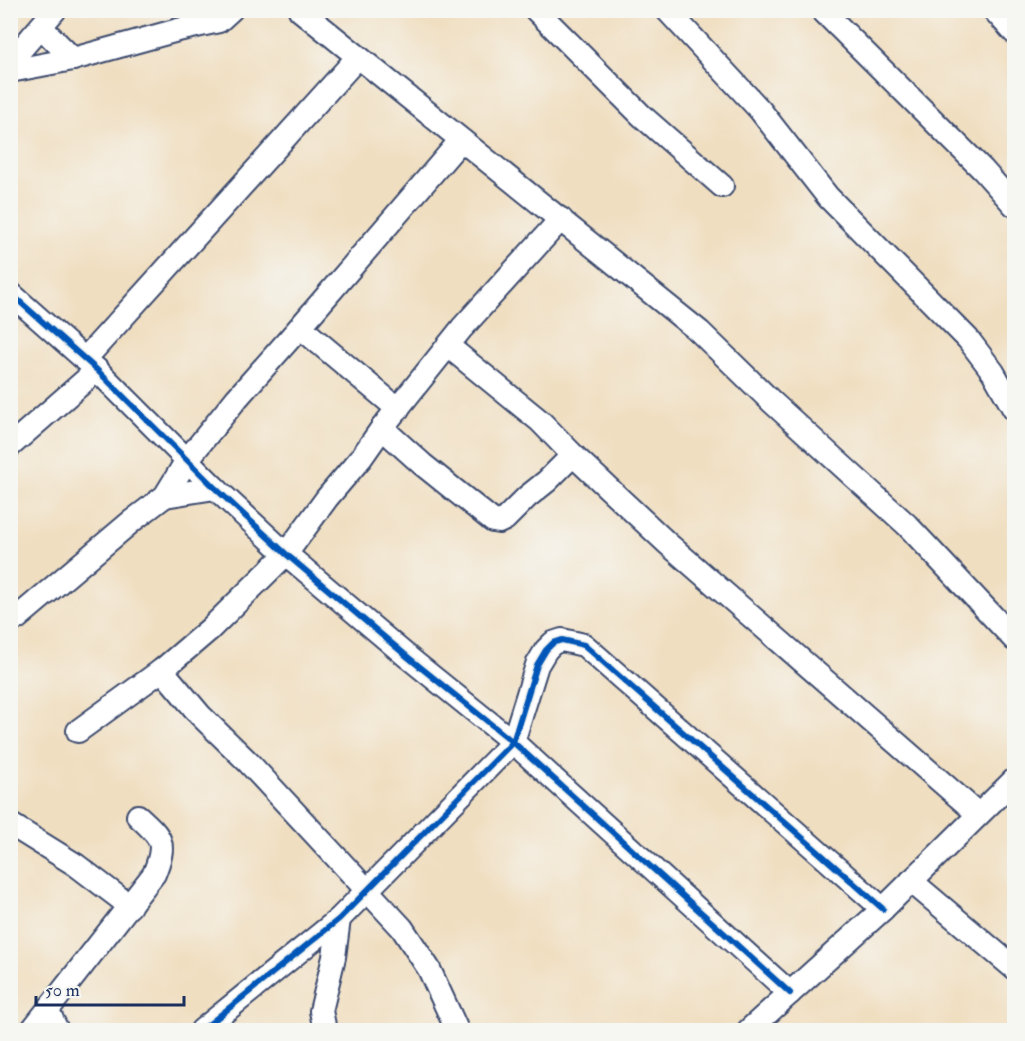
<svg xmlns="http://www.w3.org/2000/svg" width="1025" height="1041" font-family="'IM FELL Double Pica',serif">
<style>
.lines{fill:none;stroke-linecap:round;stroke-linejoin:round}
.street-casing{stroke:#3b496d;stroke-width:26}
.street{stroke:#fff;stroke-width:22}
.cycleway-casing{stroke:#f6f6f2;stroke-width:10}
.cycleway{stroke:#0057b8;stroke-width:6}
</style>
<rect width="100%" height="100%" fill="#f6f6f2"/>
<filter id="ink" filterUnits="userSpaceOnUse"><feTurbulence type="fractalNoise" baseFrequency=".0167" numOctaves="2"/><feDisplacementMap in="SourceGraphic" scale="12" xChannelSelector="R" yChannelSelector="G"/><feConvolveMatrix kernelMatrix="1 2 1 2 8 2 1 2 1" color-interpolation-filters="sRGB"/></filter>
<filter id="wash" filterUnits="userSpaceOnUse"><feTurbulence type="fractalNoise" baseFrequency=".008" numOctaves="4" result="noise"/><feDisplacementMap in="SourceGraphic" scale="24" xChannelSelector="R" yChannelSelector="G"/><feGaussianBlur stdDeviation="1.35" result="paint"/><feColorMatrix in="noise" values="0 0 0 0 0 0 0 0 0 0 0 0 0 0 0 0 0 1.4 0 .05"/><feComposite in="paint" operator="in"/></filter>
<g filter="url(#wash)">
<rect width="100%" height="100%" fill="#f0dec0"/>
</g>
<g filter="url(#ink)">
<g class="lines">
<g class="street-casing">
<g id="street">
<polyline points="300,10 700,332 772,402 907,525 1014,639"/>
<polyline points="536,10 642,116 722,186"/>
<polyline points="667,10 760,110 828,197 968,339 993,372 1014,409"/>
<polyline points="822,10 983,170 1014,205"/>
<polyline points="994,10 1014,32"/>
<polyline points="41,27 73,59"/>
<polyline points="10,62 55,10"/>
<polyline points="10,71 73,59 178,30 219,21 231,10"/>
<polyline points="10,293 97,370 215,488 286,554 409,658 513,742 790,993"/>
<polyline points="300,327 398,409"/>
<polyline points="448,346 540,421 573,455 667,543 978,814"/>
<polyline points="85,359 358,57"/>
<polyline points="382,428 422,464 493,521 499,522 505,519 527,497 547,481 573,455"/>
<polyline points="10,446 97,370"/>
<polyline points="165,496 215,488"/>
<polyline points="10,621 17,618 132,521 165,496 187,460 237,398 300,327 461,140"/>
<polyline points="162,670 200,715 248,762 402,928 429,969 457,1030"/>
<polyline points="78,731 162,670 210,629 286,554 327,498 361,458 382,428 462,328 561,219"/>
<polyline points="10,824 76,865 130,906"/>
<polyline points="911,881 1014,968"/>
<polyline points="48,1011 57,1030"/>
<path d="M32,1030l122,-156c13,-32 8,-36 -16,-58"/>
<polyline points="202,1030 339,919 513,742 537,665 546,650 553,643 562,640 584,645 883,909"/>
<polyline points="325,1030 321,1011 334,957 339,919"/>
<polyline points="749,1030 883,909 1014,780"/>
</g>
</g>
<use href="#street" class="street"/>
<g class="cycleway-casing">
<g id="cycleway">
<polyline points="10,293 97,370 215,488 286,554 409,658 513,742 790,993"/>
<polyline points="202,1030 339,919 513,742 537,665 546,650 553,643 562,640 584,645 883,909"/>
</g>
</g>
<use href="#cycleway" class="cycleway"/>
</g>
</g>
<rect width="1025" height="1041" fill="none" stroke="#f6f6f2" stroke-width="36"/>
<path d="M36 996v9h148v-9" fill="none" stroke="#1b2f5e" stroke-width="3"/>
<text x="45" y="996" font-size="18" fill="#1b2f5e" stroke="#f6f6f2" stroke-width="4.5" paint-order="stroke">50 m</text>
</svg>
